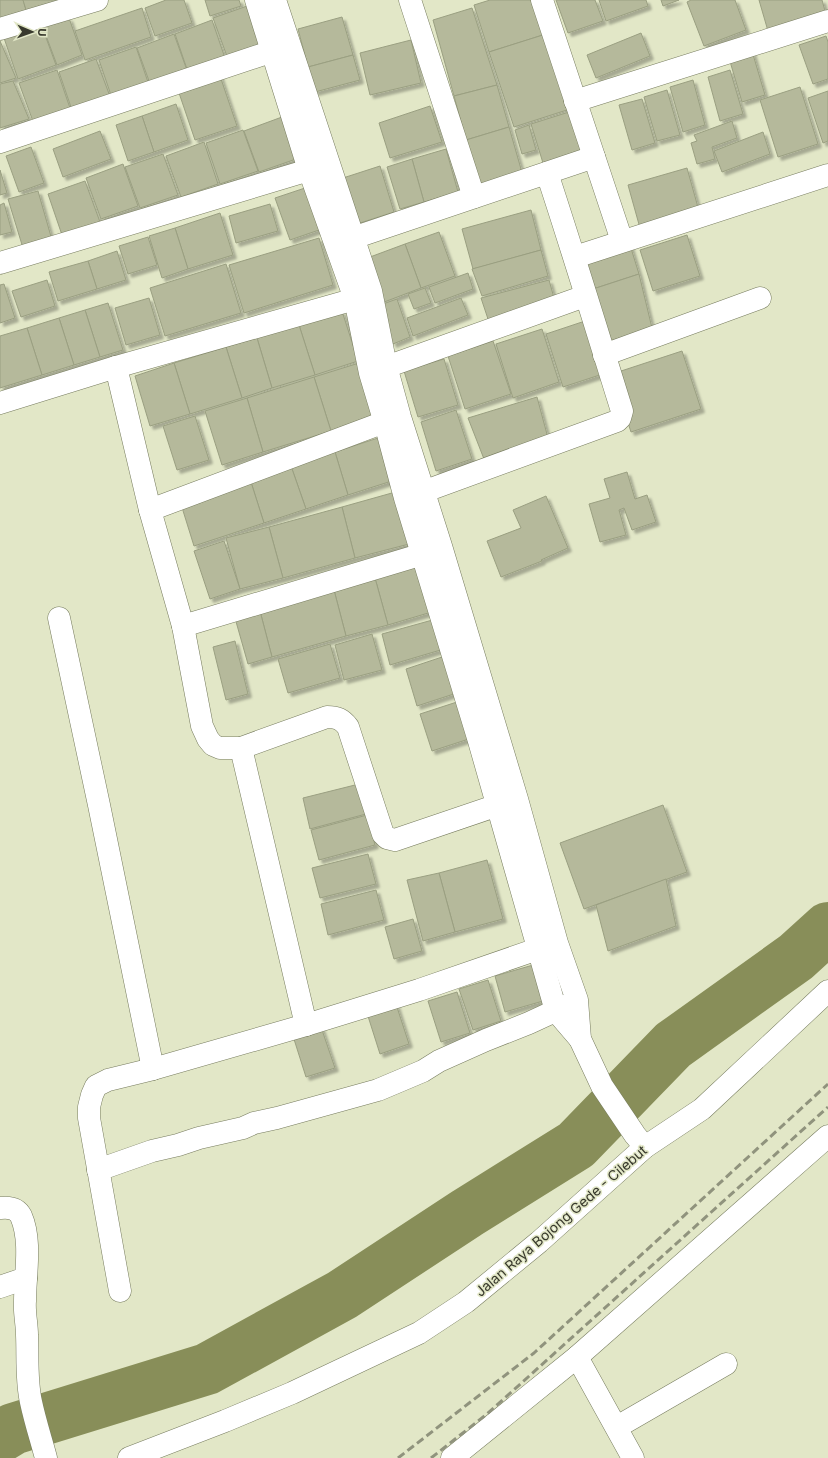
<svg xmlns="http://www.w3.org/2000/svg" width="828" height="1458" font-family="Inter,sans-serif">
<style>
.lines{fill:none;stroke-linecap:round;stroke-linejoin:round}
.river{stroke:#888e59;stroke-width:52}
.building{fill:#b5b99b;stroke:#9a9f81;filter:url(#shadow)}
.minor-casing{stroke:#777c5f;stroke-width:23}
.major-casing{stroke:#777c5f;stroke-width:23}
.minor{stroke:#fff;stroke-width:22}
.major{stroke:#fff;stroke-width:22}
.rail{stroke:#90937d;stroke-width:3;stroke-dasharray:8 4;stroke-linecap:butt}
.labels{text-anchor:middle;stroke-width:3;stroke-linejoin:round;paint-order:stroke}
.street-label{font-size:14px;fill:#38392d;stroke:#e2e7c7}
</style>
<defs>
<filter id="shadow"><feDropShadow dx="3.5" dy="3.5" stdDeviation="1" flood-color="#0004"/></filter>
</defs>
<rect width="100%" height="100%" fill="#e2e7c7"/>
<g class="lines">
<polyline class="river" points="0,1437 13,1429 207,1369 342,1295 467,1213 576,1145 673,1045 796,957 828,928"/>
</g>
<g class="building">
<polygon points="0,0 23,0 27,13 0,23"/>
<polygon points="23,0 62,0 27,13"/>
<polygon points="166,0 184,0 192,23 155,36 145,8"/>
<polygon points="205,0 239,0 241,6 210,16"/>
<polygon points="490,0 535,0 546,34 489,52 474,5"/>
<polygon points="556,0 595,0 603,21 568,33"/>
<polygon points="599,0 646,0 648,6 606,21"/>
<polygon points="661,0 679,0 663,6"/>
<polygon points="691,0 735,0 746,30 704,46 687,2"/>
<polygon points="759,0 822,0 825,11 768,31"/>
<polygon points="250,5 265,46 228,59 213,18"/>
<polygon points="142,8 151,37 85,60 75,31"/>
<polygon points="472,8 497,85 454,96 433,20"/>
<polygon points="342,17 353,55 308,67 298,29"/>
<polygon points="69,18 82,55 57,65 42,25"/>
<polygon points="212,20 226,61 189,75 175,34"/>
<polygon points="41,24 56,65 18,79 4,38"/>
<polygon points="641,33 650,56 596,78 587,55"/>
<polygon points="174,34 189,76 152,89 137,48"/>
<polygon points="546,34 570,109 514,127 489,52"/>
<polygon points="826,36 828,42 828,79 813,84 799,45"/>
<polygon points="411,40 421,83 370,95 360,53"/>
<polygon points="0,41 16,78 0,83"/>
<polygon points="136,47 150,88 113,101 99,60"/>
<polygon points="752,51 765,95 742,102 729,58"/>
<polygon points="353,55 360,80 315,92 308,67"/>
<polygon points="96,59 111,99 73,113 59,72"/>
<polygon points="57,70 71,111 34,124 19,83"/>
<polygon points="730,70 743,114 720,121 708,77"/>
<polygon points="219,73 237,126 195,140 177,87"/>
<polygon points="693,80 705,125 683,132 670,87"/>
<polygon points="13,81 29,119 0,128 0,84"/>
<polygon points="497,85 509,127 466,140 454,96"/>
<polygon points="800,87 818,144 778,157 760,100"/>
<polygon points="667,90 680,135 657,141 644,97"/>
<polygon points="828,91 828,141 823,143 808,98"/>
<polygon points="642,99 655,143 632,150 619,105"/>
<polygon points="176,104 188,140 154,152 142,116"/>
<polygon points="430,106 442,142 390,158 379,123"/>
<polygon points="569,112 581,151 543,163 531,124"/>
<polygon points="142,116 154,152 128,161 116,125"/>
<polygon points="282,117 296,159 259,172 244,131"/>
<polygon points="732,121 737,138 712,147 715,159 697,164 691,143 697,141 694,135"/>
<polygon points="529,125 536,150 522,154 515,130"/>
<polygon points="509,127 523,176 483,191 466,140"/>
<polygon points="243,130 258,171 220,184 206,143"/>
<polygon points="100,131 111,159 63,177 53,149"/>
<polygon points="763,132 770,154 722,172 714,151"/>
<polygon points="204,142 218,184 181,197 166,156"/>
<polygon points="31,147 44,183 19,192 6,156"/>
<polygon points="446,149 458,192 424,202 412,159"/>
<polygon points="163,154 178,195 140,208 125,167"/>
<polygon points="412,159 424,202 400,209 387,167"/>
<polygon points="123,164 138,206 101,219 86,178"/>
<polygon points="380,166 394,212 357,224 343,178"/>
<polygon points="687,168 699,211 640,228 628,185"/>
<polygon points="0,170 7,193 0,195"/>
<polygon points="85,181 100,222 62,235 48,194"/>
<polygon points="305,188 319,230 290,240 275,198"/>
<polygon points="38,191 52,240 23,248 8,199"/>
<polygon points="4,203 12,232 0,235 0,205"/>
<polygon points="270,204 278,231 236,243 229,216"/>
<polygon points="531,210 541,250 473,269 462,229"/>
<polygon points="220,213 233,255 188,269 175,228"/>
<polygon points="175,228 188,269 162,278 149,236"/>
<polygon points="439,232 455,276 421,288 405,244"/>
<polygon points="687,235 700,276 653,291 640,250"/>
<polygon points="148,237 157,265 128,274 119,246"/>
<polygon points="319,238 333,285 244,313 229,265"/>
<polygon points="405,244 421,288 379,304 362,260"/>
<polygon points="630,245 639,274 590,290 581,260"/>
<polygon points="541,250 548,276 482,296 472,269"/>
<polygon points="117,251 126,280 97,289 88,261"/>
<polygon points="88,261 97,289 58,301 49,272"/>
<polygon points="226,264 241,313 165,336 150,288"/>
<polygon points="468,273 473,289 435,303 429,287"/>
<polygon points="639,274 652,328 603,343 590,290"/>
<polygon points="47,280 55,306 21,317 12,291"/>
<polygon points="549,280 556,305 490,325 481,298"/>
<polygon points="4,284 15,318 0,323 0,285"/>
<polygon points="425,288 431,303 414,309 408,294"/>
<polygon points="149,298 160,335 126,345 115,308"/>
<polygon points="461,298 468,315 413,336 407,318"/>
<polygon points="397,299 410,337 393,344 380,305"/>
<polygon points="108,303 123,350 100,357 85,310"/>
<polygon points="85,310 100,357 74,365 59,318"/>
<polygon points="342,311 358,361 315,375 299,325"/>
<polygon points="59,318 74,365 42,375 27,328"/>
<polygon points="591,319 609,372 563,387 546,334"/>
<polygon points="299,325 315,375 272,388 257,338"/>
<polygon points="27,328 42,375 0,388 0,336"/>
<polygon points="542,329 559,382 513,398 496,344"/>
<polygon points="257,338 272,388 242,398 226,347"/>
<polygon points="493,341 511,394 465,409 448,356"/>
<polygon points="226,347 242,398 190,414 174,363"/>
<polygon points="682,351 701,409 631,432 612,374"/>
<polygon points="444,359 458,405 418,417 404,371"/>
<polygon points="174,363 190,414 150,426 135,376"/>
<polygon points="359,363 375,417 331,431 314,377"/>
<polygon points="314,377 331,431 263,452 247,398"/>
<polygon points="537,397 548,438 484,459 468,418"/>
<polygon points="247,398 263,452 222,465 205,411"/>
<polygon points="456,410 472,459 436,471 421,422"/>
<polygon points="195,416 209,460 177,470 163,426"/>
<polygon points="384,436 398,479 348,495 335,452"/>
<polygon points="335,452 348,495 306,509 291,466"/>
<polygon points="291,466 306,509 264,523 250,479"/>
<polygon points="627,472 635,499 647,495 656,522 632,530 624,508 619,510 626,535 600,542 589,504 610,498 604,479"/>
<polygon points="250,479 264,523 194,546 180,501"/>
<polygon points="399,491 413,543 355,558 342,507"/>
<polygon points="546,496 568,548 541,560 542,561 501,577 487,541 521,528 513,510"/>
<polygon points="342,507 355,558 283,578 269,527"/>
<polygon points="269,527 283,578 240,589 226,538"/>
<polygon points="224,541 240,589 210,599 194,551"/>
<polygon points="423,565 435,611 388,625 375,578"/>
<polygon points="375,578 388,625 346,636 334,590"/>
<polygon points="334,590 346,636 272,657 260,611"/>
<polygon points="260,611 272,657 248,664 235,618"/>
<polygon points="436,619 444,649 390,665 382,634"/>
<polygon points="372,634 382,670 344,680 335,645"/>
<polygon points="235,641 248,694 226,700 213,647"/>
<polygon points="330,644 340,678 288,693 278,659"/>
<polygon points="448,655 460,692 417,706 406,669"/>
<polygon points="463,700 475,737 432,751 420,714"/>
<polygon points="359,784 366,814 310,829 303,798"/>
<polygon points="663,805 687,872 584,909 560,843"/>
<polygon points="367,815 375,845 319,860 311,830"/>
<polygon points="368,854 376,884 320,898 312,868"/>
<polygon points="487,860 503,919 455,932 439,873"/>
<polygon points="439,873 455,932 423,941 407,880"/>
<polygon points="666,879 676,926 608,951 596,905"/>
<polygon points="376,890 384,920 328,935 321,904"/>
<polygon points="413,919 422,951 394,959 385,927"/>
<polygon points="540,963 550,999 505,1012 495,976"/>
<polygon points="488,980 501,1021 473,1030 459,989"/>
<polygon points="457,992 470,1033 441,1042 428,1001"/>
<polygon points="396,1004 409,1044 380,1054 367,1013"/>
<polygon points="321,1027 335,1068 306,1077 293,1036"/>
</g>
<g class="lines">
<g class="minor-casing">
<g id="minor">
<polyline points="256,0 309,170 355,299 370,373 385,423 405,498 479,741 556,1011 580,1039"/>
<polyline points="275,0 371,291 386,366 400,417 441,546 517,799 557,943 577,1000 580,1039 602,1086 635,1135 645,1147"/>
<polyline points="410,0 474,197"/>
<polyline points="542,0 622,241"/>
<polyline points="0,29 97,0"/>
<polyline points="575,101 828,21"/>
<polyline points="0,142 285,47"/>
<polyline points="341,242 594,157"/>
<polyline points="575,257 828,175"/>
<polyline points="0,263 309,170 322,165"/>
<polyline points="604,355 760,298"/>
<path d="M116,367l34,143 33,116 19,100 6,13 5,6 7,3h21l86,-31c10,0 15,2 21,10l35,107 4,4 8,2 115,-39"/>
<polyline points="372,372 585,296"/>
<polyline points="0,403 116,367 355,299 368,292"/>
<path d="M409,497l208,-76 3,-3 2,-7c-25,-80 -49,-159 -75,-238"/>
<polyline points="150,510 398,417"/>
<polyline points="59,618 99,805 153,1069"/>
<polyline points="183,626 423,554 437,548"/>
<polyline points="241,748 306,1025"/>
<polyline points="98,1170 152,1151 178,1145 199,1138 243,1128 254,1123 277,1118 378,1090 423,1071 439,1061 486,1040 529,1023 568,1005"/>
<path d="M0,1208c8,-1 17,0 21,8 11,25 4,59 4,85 -1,11 2,23 2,34 1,22 -1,45 4,67 4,19 10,37 15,56"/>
<polyline points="0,1287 26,1278"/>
<polyline points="120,1291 89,1118 89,1107 92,1095 96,1086 108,1080 153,1069 306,1025 419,990 552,944"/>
<polyline points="577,1357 633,1458"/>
<polyline points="617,1427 726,1364"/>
<polyline points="452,1458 577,1357 828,1136"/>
</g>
</g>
<g class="major-casing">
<polyline id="major" points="129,1458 225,1421 292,1393 419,1333 466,1302 539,1242 645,1147 702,1109 828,991"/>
</g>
<use href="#minor" class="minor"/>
<use href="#major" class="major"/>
<g class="rail">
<polyline points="398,1458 534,1353 828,1084"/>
<polyline points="431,1458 487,1414 828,1107"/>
</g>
</g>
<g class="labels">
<g class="street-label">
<text transform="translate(561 1221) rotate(-41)" y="5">Jalan Raya Bojong Gede - Cilebut</text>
</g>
</g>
<g transform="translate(32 32) rotate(92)" stroke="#e2e7c7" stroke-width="3" paint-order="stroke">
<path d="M0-3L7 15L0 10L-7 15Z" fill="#38392d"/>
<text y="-6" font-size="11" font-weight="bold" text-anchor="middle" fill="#38392d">U</text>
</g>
</svg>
